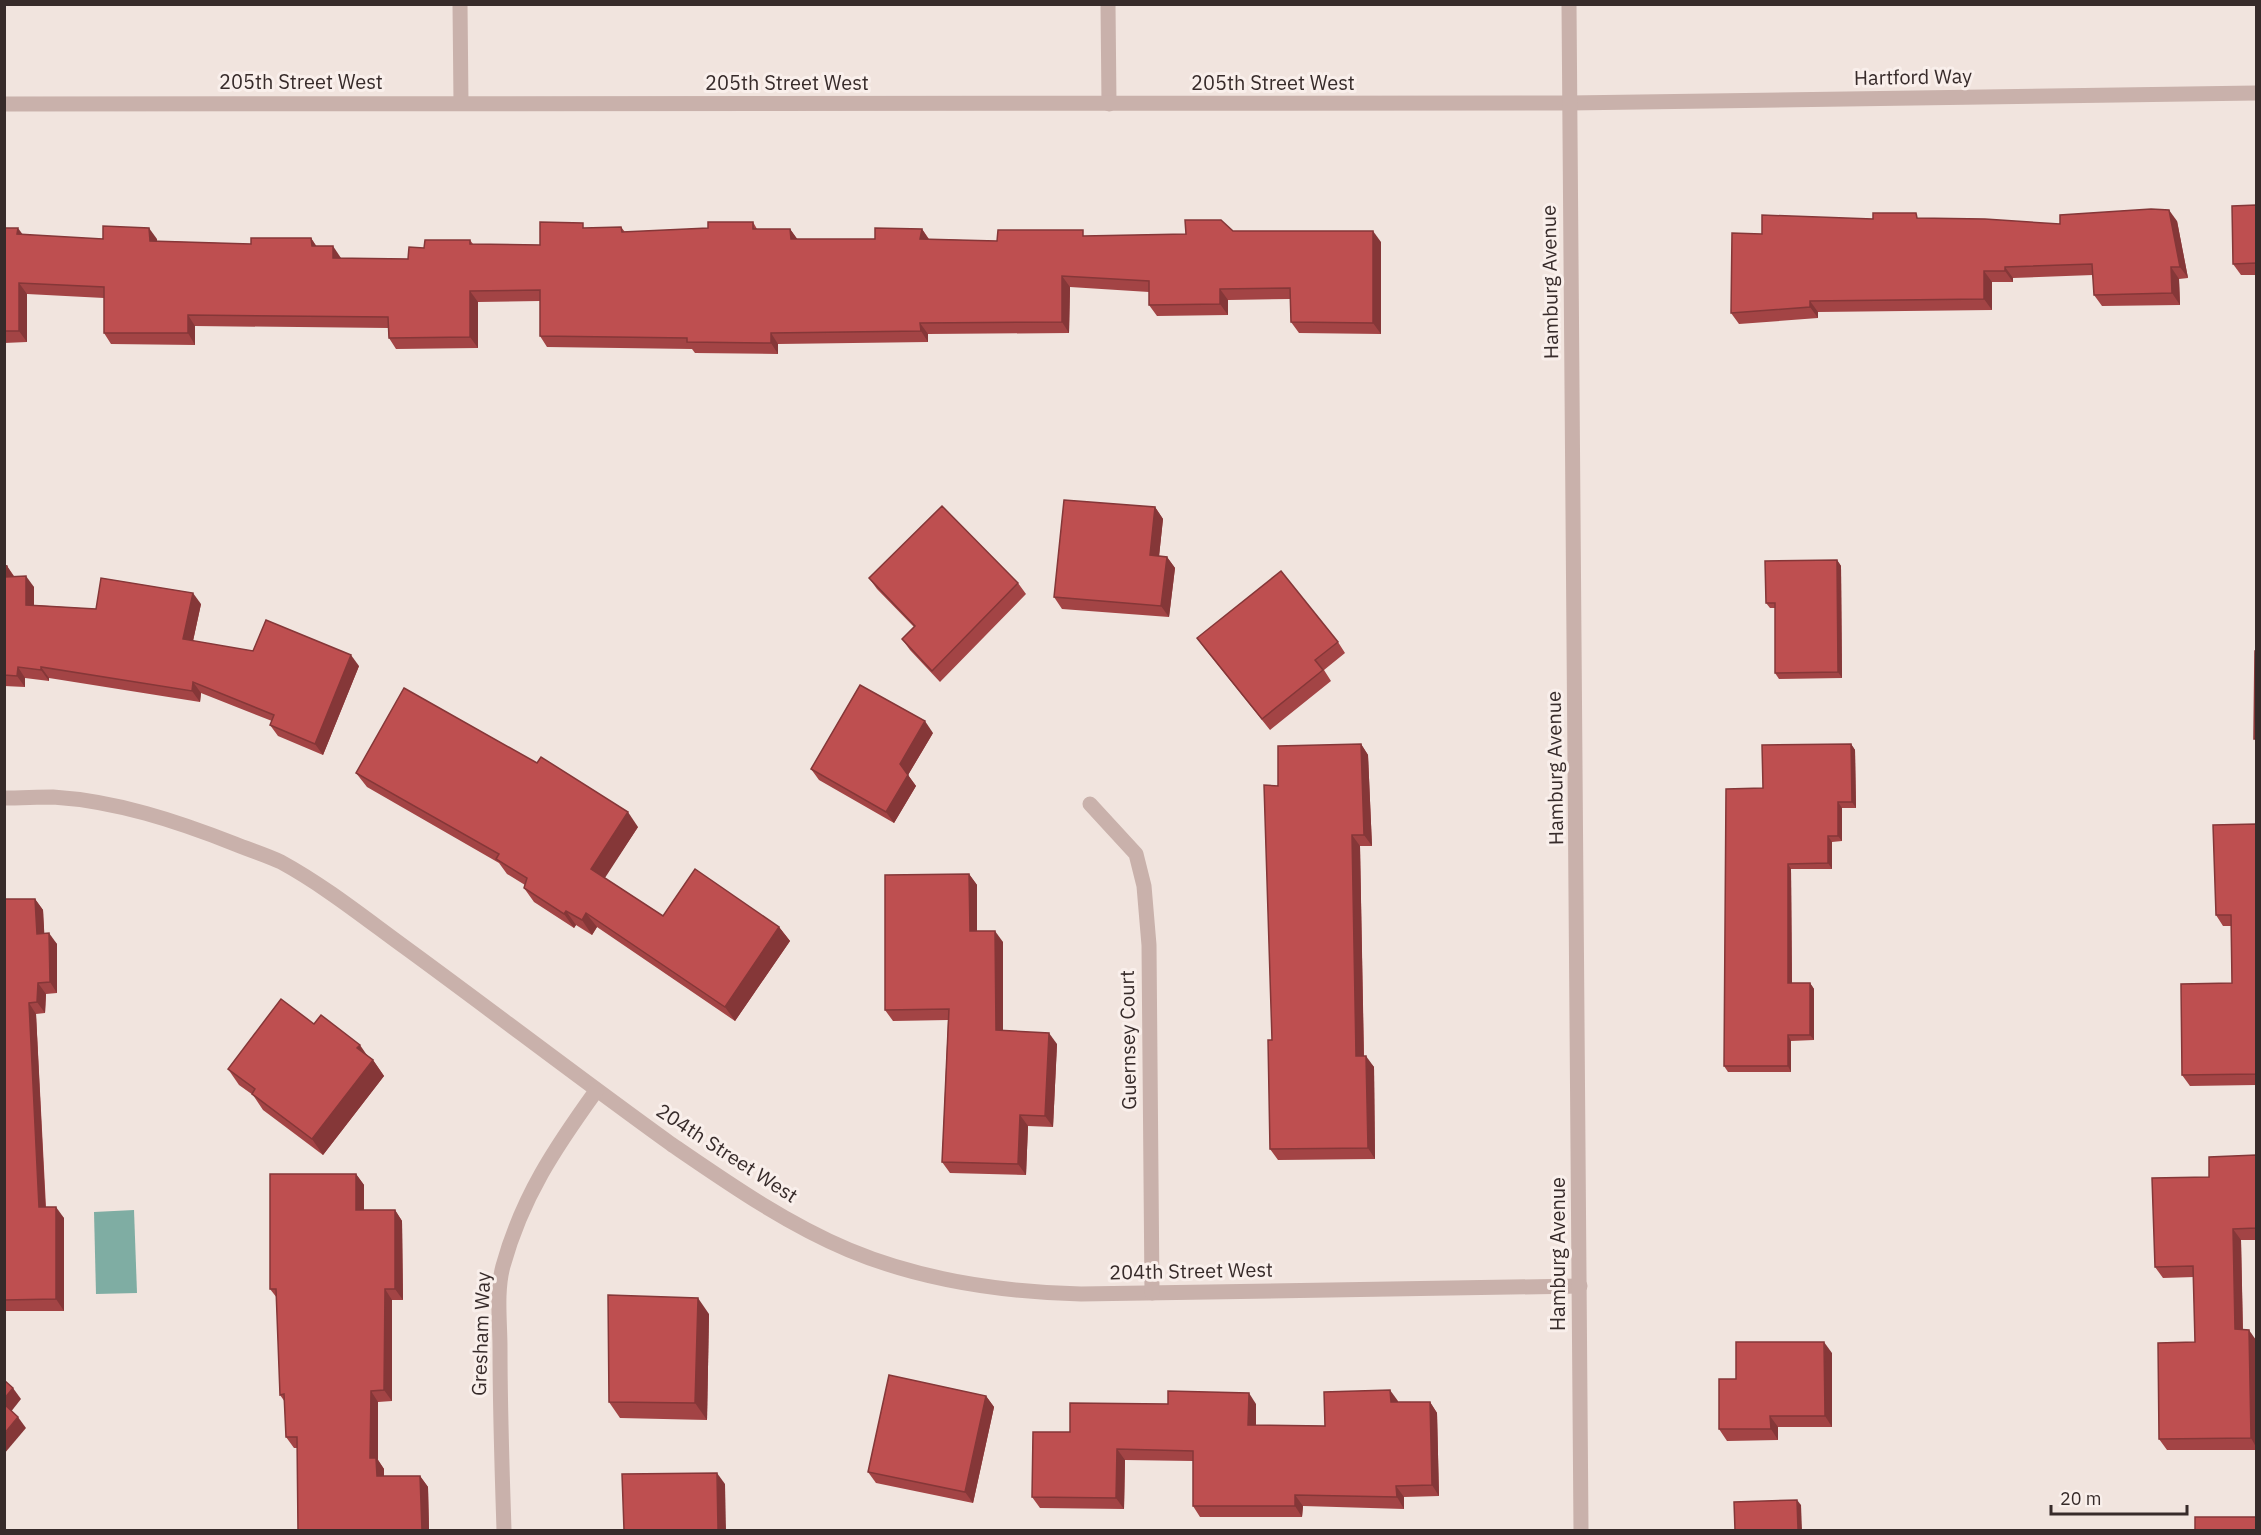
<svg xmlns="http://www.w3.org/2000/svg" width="2261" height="1535" font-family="'IBM Plex Sans',sans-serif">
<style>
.water{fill:#7fada3}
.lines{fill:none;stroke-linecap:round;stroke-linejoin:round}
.minor{stroke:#c9b1ab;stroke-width:15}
.tertiary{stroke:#c9b1ab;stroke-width:15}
.wall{fill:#a34445}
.shaded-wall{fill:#853738}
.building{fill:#be4f50;stroke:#853738;stroke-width:1.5}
.labels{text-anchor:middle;stroke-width:6;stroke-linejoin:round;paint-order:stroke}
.street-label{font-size:20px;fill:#372b2a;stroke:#f9efeb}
</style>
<rect width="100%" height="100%" fill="#f1e4de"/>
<polygon class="water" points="134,1210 137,1293 96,1294 94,1212"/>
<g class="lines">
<g class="minor">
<polyline points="460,4 461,103"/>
<polyline points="1108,4 1109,104"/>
<polyline points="4,104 1569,103 2256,93"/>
<path d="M4,798c17,0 33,-1 49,-1 63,4 124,24 182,47 15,6 31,11 46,18 44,24 85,57 125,86 89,65 176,132 265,196 57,39 114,79 178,106 74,31 152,42 232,44l499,-8"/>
<polyline points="1090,804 1136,854 1144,886 1149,945 1152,1293"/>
<path d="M504,1530c-2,-60 -4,-121 -4,-182 0,-26 -4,-56 3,-82 19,-69 52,-118 93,-175"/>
</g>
<polyline class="tertiary" points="1569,4 1581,1530"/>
</g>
<g class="wall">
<polygon points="2256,205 2256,275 2241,275 2233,264"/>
<polygon points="1920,218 2060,224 2177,221 2188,278 2179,279 2180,305 2102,306 2094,295 2093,275 2013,278 2013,282 1992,282 1992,310 1818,312 1818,318 1739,324 1731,313 1762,234 1873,219"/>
<polygon points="753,222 757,229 790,229 797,239 875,239 922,229 929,239 997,241 1087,236 1186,234 1233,231 1381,242 1381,334 1299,333 1291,322 1290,299 1228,300 1228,315 1157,316 1149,305 1149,292 1070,287 1069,333 928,334 928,342 778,344 778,354 695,353 692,349 547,347 540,336 540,301 478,302 478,348 396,349 389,338 388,328 195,326 195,345 111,344 104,333 104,298 27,294 27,342 4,343 4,228 23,235 103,239 157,239 157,241 251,244 311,238 316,246 341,258 408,259 424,248 470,240 473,244 540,245 586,228 621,227 625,232 708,228"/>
<polygon points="1155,507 1163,519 1159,556 1167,557 1175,568 1169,617 1062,609 1054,597"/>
<polygon points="1837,560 1841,566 1842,678 1779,679 1775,673 1775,608 1770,608 1766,603"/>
<polygon points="4,565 7,566 14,576 34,587 34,605 96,609 201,604 193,641 253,651 359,666 323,755 278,736 270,725 272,721 201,693 200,702 49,678 49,681 25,678 25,687 4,686"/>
<polygon points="869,578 1018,583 1026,594 940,682 910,650 902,639 914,627 877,589"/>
<polygon points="1197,638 1338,642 1345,653 1324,670 1331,681 1270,730 1205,649"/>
<polygon points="933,733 908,775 916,786 894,823 819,780 811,769"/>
<polygon points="1361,744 1368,755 1372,846 1360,846 1364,1056 1374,1067 1375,1159 1278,1160 1270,1149 1278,786"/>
<polygon points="1851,744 1855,750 1856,808 1842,808 1842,841 1832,842 1832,869 1791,869 1792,983 1810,983 1814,989 1814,1040 1791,1041 1791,1072 1728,1072 1724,1066 1763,788"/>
<polygon points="356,773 638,827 604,878 663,916 779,927 790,941 735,1021 597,927 592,935 576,925 574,928 534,902 524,888 525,885 507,874 499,863 367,787"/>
<polygon points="2256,824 2256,1085 2190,1086 2182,1075 2232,983 2231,926 2223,926 2216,915"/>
<polygon points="969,874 977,885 977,931 1003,942 1003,1031 1057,1044 1053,1127 1028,1126 1026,1175 950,1173 942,1162 948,1020 893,1021 885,1010"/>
<polygon points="4,899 35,899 43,910 44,933 57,944 57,993 46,994 45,1013 36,1014 46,1207 64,1218 64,1311 4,1311"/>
<polygon points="314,1024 367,1055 373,1060 384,1076 323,1155 263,1110 253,1095 239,1085 228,1069"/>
<polygon points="2256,1157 2256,1240 2241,1240 2243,1330 2256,1340 2256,1450 2167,1450 2159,1439 2195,1342 2194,1277 2163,1278 2155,1267 2209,1177"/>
<polygon points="356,1174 364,1185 364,1210 395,1210 402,1221 403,1300 392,1300 392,1401 378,1402 378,1460 384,1469 384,1476 420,1476 428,1487 429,1530 298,1530 297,1448 294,1448 286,1437 285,1402 280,1395 277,1298 270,1289"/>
<polygon points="709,1314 707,1420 620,1418 609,1402"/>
<polygon points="1832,1353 1832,1427 1778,1427 1778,1440 1727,1441 1719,1429"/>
<polygon points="986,1396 994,1407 973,1503 876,1483 868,1472"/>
<polygon points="1398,1401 1398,1402 1430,1402 1437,1413 1439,1496 1404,1497 1404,1509 1303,1506 1302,1517 1200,1517 1193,1506 1193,1461 1125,1460 1124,1509 1040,1508 1032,1497 1070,1432 1256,1404 1256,1425 1325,1426"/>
</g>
<g class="shaded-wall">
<polygon points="2169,210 2177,221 2188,278 2180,267"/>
<polygon points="18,228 26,239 17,234"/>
<polygon points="149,228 157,239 158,252 150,241"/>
<polygon points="790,229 798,240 791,239"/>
<polygon points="922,229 929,240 920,239"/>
<polygon points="1373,231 1381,242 1381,334 1373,323"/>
<polygon points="311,238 319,250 312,246"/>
<polygon points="333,246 341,258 333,258"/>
<polygon points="2005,267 2013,278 2013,282 2005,271"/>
<polygon points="2171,267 2179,279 2180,305 2172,293"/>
<polygon points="1984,271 1992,282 1992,310 1984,299"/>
<polygon points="1062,276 1070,287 1069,333 1062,322"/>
<polygon points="19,283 27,294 27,342 19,331"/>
<polygon points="1220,289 1228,300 1228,315 1220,304"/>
<polygon points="470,291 478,302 478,348 470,337"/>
<polygon points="1810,301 1818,312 1818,318 1810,307"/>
<polygon points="188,315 195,326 195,345 188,333"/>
<polygon points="920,323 928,334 928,342 921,331"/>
<polygon points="771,333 778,344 778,354 771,343"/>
<polygon points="1155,507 1163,519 1158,566 1150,555"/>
<polygon points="1167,557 1175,568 1169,617 1161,606"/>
<polygon points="1837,560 1841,566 1842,678 1838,672"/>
<polygon points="7,566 14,577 6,577"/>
<polygon points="26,576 34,587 34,616 26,605"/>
<polygon points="193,593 201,604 191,650 183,639"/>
<polygon points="351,655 359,666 323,755 315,744"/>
<polygon points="18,667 25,678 25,687 17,676"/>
<polygon points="41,667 49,678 49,681 41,670"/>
<polygon points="193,682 201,693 200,702 192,691"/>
<polygon points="925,721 933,733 908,775 900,764"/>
<polygon points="1361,744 1368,755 1372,846 1364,835"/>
<polygon points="1851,744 1855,750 1856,808 1852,802"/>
<polygon points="908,775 916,786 894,823 886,812"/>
<polygon points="1838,802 1842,808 1842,841 1838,836"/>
<polygon points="628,812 638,827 601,884 591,869"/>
<polygon points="1352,835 1360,846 1364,1067 1356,1056"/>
<polygon points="1828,836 1832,842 1832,869 1828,863"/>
<polygon points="1788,864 1791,869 1792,989 1788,983"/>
<polygon points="969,874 977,885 977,942 970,931"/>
<polygon points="35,899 43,910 45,945 37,934"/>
<polygon points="566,911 576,925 574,928 564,914"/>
<polygon points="586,913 597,927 592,935 582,920"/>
<polygon points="779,927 790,941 735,1021 725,1007"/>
<polygon points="995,931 1003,942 1003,1041 996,1030"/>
<polygon points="49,933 57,944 57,993 50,982"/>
<polygon points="38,983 46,994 45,1013 37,1002"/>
<polygon points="1810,983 1814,989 1814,1040 1810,1035"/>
<polygon points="29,1003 36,1014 46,1218 39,1207"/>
<polygon points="1049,1033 1057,1044 1053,1127 1045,1116"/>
<polygon points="1788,1035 1791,1041 1791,1072 1788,1066"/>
<polygon points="360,1045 371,1061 357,1048"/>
<polygon points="1366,1056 1374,1067 1375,1159 1368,1148"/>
<polygon points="373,1060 384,1076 323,1155 312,1139"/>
<polygon points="1020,1115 1028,1126 1026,1175 1018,1164"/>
<polygon points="356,1174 364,1185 364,1221 356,1210"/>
<polygon points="56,1207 64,1218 64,1311 56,1299"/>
<polygon points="395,1210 402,1221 403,1300 395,1289"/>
<polygon points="2233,1229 2241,1240 2243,1341 2235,1329"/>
<polygon points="385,1289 392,1300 392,1401 384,1390"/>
<polygon points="698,1298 709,1314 707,1420 695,1403"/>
<polygon points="2249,1330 2256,1340 2256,1447 2251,1438"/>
<polygon points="1824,1342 1832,1353 1832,1427 1825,1416"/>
<polygon points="13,1388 21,1399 10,1413 4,1406 4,1399"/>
<polygon points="1390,1390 1398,1401 1399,1414 1391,1402"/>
<polygon points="371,1391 378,1402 378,1460 384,1469 384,1488 377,1476 370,1458"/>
<polygon points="1249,1393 1256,1404 1256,1436 1248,1425"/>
<polygon points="986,1396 994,1407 973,1503 965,1492"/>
<polygon points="1430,1402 1437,1413 1439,1496 1432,1485"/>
<polygon points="1770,1416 1778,1427 1778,1440 1771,1429"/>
<polygon points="18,1417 26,1428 4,1454 4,1434"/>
<polygon points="1117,1449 1125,1460 1124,1509 1116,1498"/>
<polygon points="717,1473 725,1484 726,1530 718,1530"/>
<polygon points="420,1476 428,1487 429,1530 422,1530"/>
<polygon points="1396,1486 1404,1497 1404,1509 1397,1497"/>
<polygon points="1295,1495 1303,1506 1302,1517 1295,1506"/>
<polygon points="1797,1500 1801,1505 1802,1530 1798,1530"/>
</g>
<g class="building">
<polygon points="2256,205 2256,306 2256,263 2233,264 2232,206"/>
<polygon points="2151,209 2169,210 2180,267 2171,267 2172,293 2094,295 2092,264 2005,267 2005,271 1984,271 1984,299 1810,301 1810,307 1731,313 1732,233 1762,234 1762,215 1873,219 1873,213 1916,213 1917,218 1985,219 2060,224 2060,215"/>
<polygon points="1185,220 1221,220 1233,231 1373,231 1373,323 1291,322 1290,288 1220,289 1220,304 1149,305 1149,281 1062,276 1062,322 920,323 921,331 771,333 771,343 687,342 687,338 540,336 540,290 470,291 470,337 389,338 388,317 188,315 188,333 104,333 104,287 19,283 19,331 4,331 4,228 18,228 17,234 103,239 103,226 149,228 150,241 251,244 251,238 311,238 312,246 333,246 333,258 408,259 409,247 424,248 425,240 470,240 470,244 540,245 540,222 583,223 583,228 621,227 622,232 708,228 708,222 753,222 753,229 790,229 791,239 875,239 875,228 922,229 920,239 997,241 998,230 1083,230 1083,236 1186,234"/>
<polygon points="1064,500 1155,507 1150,555 1167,557 1161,606 1054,597"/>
<polygon points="942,506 1018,583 932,671 902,639 915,626 869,578"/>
<polygon points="1837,560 1838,672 1775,673 1775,603 1766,603 1765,561"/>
<polygon points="4,565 7,566 6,577 26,576 26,605 96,609 101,578 193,593 183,639 253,651 266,620 351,655 315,744 270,725 274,715 193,682 192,691 41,667 41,670 18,667 17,676 4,675"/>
<polygon points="1281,571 1338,642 1315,660 1323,670 1262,719 1197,638"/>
<polygon points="2255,651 2256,651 2256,739 2254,739"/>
<polygon points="860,685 925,721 900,764 908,775 886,812 811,769"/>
<polygon points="404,688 537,763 541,757 628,812 591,869 663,916 695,869 779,927 725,1007 586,913 582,920 566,911 564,914 524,888 527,878 496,859 499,854 356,773"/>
<polygon points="1361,744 1364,835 1352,835 1356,1056 1366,1056 1368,1148 1270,1149 1268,1040 1272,1040 1264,785 1278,786 1278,746"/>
<polygon points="1851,744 1852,802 1838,802 1838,836 1828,836 1828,863 1788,864 1788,983 1810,983 1810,1035 1788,1035 1788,1066 1724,1066 1726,789 1763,788 1762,745"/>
<polygon points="2256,824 2256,1074 2182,1075 2181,984 2232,983 2231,915 2216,915 2213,825"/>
<polygon points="969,874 970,931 995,931 996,1030 1049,1033 1045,1116 1020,1115 1018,1164 942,1162 949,1009 885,1010 885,875"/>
<polygon points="4,899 35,899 37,934 49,933 50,982 38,983 37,1002 29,1003 39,1207 56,1207 56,1299 4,1300"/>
<polygon points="281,999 314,1024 321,1015 360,1045 357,1048 373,1060 312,1139 252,1094 255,1089 228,1069"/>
<polygon points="2256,1155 2256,1228 2233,1229 2235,1329 2249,1330 2251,1438 2159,1439 2158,1343 2195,1342 2193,1266 2155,1267 2152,1178 2209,1177 2209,1157"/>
<polygon points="270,1174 356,1174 356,1210 395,1210 395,1289 385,1289 384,1390 371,1391 370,1458 376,1458 377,1476 420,1476 422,1530 298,1530 297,1437 286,1437 284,1394 280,1395 276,1289 270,1289"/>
<polygon points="608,1295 698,1298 695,1403 609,1402"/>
<polygon points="1736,1342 1824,1342 1825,1416 1770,1416 1771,1429 1719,1429 1719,1379 1736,1379"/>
<polygon points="889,1375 986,1396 965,1492 868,1472"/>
<polygon points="4,1380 13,1388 4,1399"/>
<polygon points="1390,1390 1391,1402 1430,1402 1432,1485 1396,1486 1397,1497 1295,1495 1295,1506 1193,1506 1193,1451 1117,1449 1116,1498 1032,1497 1033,1432 1070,1432 1070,1403 1168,1404 1168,1391 1249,1393 1248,1425 1325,1426 1324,1392"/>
<polygon points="4,1404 18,1417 4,1434"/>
<polygon points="717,1473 718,1530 624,1530 622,1474"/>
<polygon points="1797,1500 1798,1530 1735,1530 1734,1502"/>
<rect x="2195" y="1517" width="61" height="13"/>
</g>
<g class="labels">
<g class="street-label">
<text transform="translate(1913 77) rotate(-1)" y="7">Hartford Way</text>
<text x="301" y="89">205th Street West</text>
<text x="787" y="90">205th Street West</text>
<text x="1273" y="90">205th Street West</text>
<text transform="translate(1550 282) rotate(-91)" y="7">Hamburg Avenue</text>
<text transform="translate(1555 768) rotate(-91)" y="7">Hamburg Avenue</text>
<text transform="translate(1128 1040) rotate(-91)" y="7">Guernsey Court</text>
<text transform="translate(727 1153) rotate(33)" y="7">204th Street West</text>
<text transform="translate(1558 1254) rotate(-90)" y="7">Hamburg Avenue</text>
<text transform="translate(1191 1271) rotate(-1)" y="7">204th Street West</text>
<text transform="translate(481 1334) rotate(-88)" y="7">Gresham Way</text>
</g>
</g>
<rect width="2261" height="1535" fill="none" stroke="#372b2a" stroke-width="12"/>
<path d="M2051 1505v9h136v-9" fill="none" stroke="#372b2a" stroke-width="3"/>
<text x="2060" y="1505" font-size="18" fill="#372b2a" stroke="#f9efeb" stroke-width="4.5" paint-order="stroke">20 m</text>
</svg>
